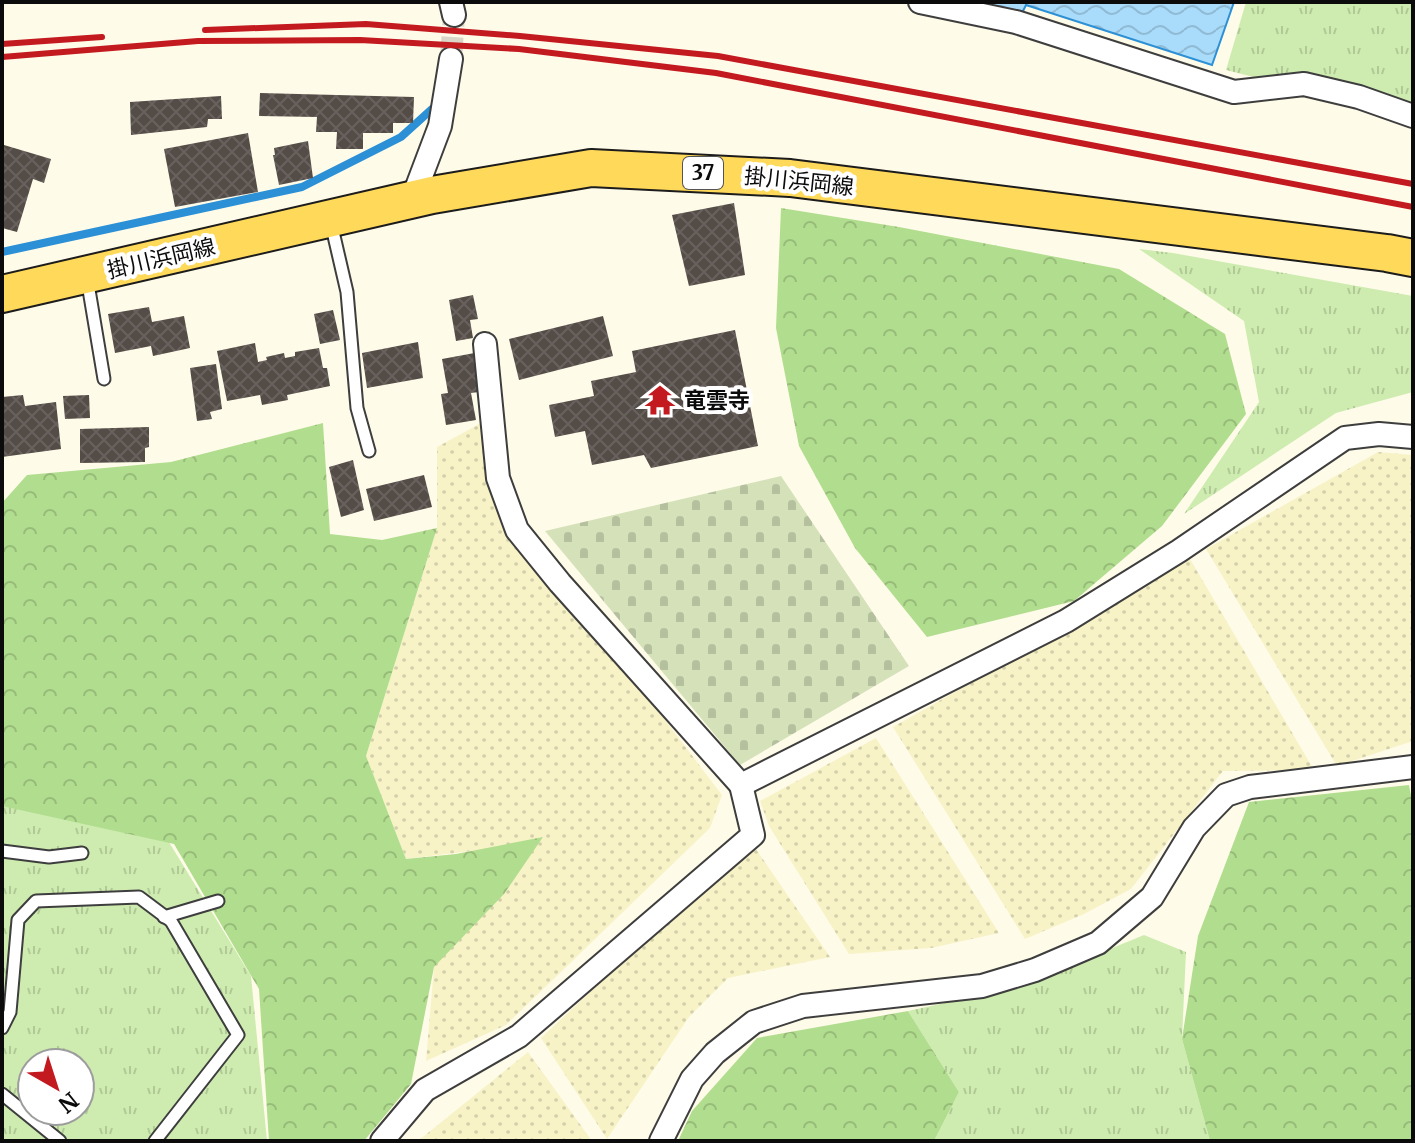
<svg xmlns="http://www.w3.org/2000/svg" width="1415" height="1143" font-family="Merriweather,'Noto Sans JP',serif">
<style>
.farmland{fill:url(#farmland-dots)}
.grass{fill:url(#grass-tufts);fill-rule:evenodd}
.forest{fill:url(#forest-crowns)}
.cemetery{fill:url(#cemetery-stones)}
.water{fill:url(#water-waves);stroke:#2b90d6;stroke-width:2}
.lines{fill:none;stroke-linecap:round;stroke-linejoin:round}
.stream{stroke:#2b90d6;stroke-width:8}
.building{fill:url(#building-cross-hatch)}
.street-tunnel{stroke:#dad7c8;stroke-width:22;stroke-dasharray:22 11;stroke-linecap:butt}
.lane-casing{stroke:#3e3e3e;stroke-width:15}
.street-casing{stroke:#3e3e3e;stroke-width:26}
.primary-casing{stroke:#1c1c1c;stroke-width:40}
.lane{stroke:#fff;stroke-width:11}
.street{stroke:#fff;stroke-width:22}
.primary{stroke:#ffd959;stroke-width:36}
.rail{stroke:#c31a20;stroke-width:6}
.labels{text-anchor:middle;stroke-width:8;stroke-linejoin:round;paint-order:stroke}
.shield{fill:#fff;stroke:#545454;stroke-width:2}
.shield-label{font-size:20px;font-weight:bold;fill:#0b0b0b}
.street-label{font-size:22px;fill:#0b0b0b;stroke:#fff}
.poi-label{font-size:22px;font-weight:bold;fill:#0b0b0b;stroke:#fff;text-anchor:start}
</style>
<defs>
<pattern id="farmland-dots" width="8" height="8" patternUnits="userSpaceOnUse" patternTransform="scale(2)"><rect width="8" height="8" fill="#f7f3c7"/><path d="M2 2h.1M6 6h.1" fill="none" stroke="#d2cfaa" stroke-width="1.8" stroke-linecap="round"/></pattern>
<pattern id="grass-tufts" width="24" height="20" patternUnits="userSpaceOnUse" patternTransform="scale(2)"><rect width="24" height="20" fill="#ceecb0"/><path d="M3 7l-1-3M5 7V3M7 7l1-3M15 17l-1-3M17 17v-4M19 17l1-3" fill="none" stroke="#b0c996"/></pattern>
<pattern id="forest-crowns" width="20" height="18" patternUnits="userSpaceOnUse" patternTransform="scale(2)"><rect width="20" height="18" fill="#b1dd8e"/><path d="M2 6a3 3 0 1 1 6 0M12 15a3 3 0 1 1 6 0" fill="none" stroke="#97bc79"/></pattern>
<pattern id="cemetery-stones" width="16" height="16" patternUnits="userSpaceOnUse" patternTransform="scale(2)"><rect width="16" height="16" fill="#d4e1b9"/><path d="M2 7V4a2 2 0 0 1 4 0v3zM10 15v-3a2 2 0 0 1 4 0v3z" fill="#b5c09e"/></pattern>
<pattern id="water-waves" width="16" height="10" patternUnits="userSpaceOnUse" patternTransform="scale(2)"><rect width="16" height="10" fill="#a9dbfa"/><path d="M0 5q4-4 8 0t8 0" fill="none" stroke="#90bbd5"/></pattern>
<pattern id="building-cross-hatch" width="8" height="8" patternUnits="userSpaceOnUse" patternTransform="scale(2)"><rect width="8" height="8" fill="#544c47"/><path d="M0 0l8 8M0 8l8-8" fill="none" stroke="#68615d"/></pattern>
</defs>
<rect width="100%" height="100%" fill="#fffbe9"/>
<g class="farmland">
<polygon points="492,417 514,521 722,795 710,828 506,1025 426,1061 434,967 536,843 406,859 366,756 437,528 437,447"/>
<polygon points="1378,452 1413,455 1413,741 1337,766 1206,549"/>
<polygon points="1190,559 1314,770 1223,771 1131,889 1084,914 1025,939 893,727"/>
<polygon points="876,738 999,933 931,948 849,954 769,826 760,801"/>
<polygon points="756,849 830,957 728,978 689,1017 607,1139 541,1038 667,920"/>
<polygon points="528,1052 592,1141 418,1141"/>
</g>
<g class="grass">
<polygon points="1246,2 1413,2 1413,118 1226,70"/>
<polygon points="1139,249 1173,253 1413,296 1413,392 1336,413 1184,514 1259,402 1244,321"/>
<path d="M2,805l162,29 87,142 16,165h-265zM32,1063h48v48h-48z"/>
<polygon points="1144,935 1186,952 1182,1039 1210,1141 934,1141 959,1092 908,1011 1018,987"/>
</g>
<g class="forest">
<polygon points="781,208 899,227 1119,269 1225,334 1246,414 1162,526 1074,601 927,637 855,548 799,446 776,328"/>
<polygon points="323,423 330,534 382,540 437,528 366,756 406,859 456,854 543,837 504,894 434,967 411,1084 364,1141 269,1141 259,989 174,844 2,806 2,503 27,475 171,462"/>
<polygon points="1409,785 1413,806 1413,1141 1210,1141 1182,1039 1198,936 1249,802"/>
<polygon points="908,1011 959,1092 934,1141 678,1141 692,1111 757,1038"/>
</g>
<polygon class="cemetery" points="781,476 909,666 740,765 545,531"/>
<polygon class="water" points="965,2 1234,2 1212,65 1026,5 1022,13"/>
<g class="lines">
<polyline class="stream" points="2,252 302,187 401,137 432,109"/>
</g>
<g class="building">
<polygon points="260,93 414,97 413,123 393,123 393,133 363,133 363,149 336,149 337,132 316,132 317,117 259,116"/>
<polygon points="221,96 222,119 208,119 207,127 131,135 130,102"/>
<polygon points="248,133 258,192 175,207 164,149"/>
<polygon points="308,141 313,178 279,185 273,155 275,155 274,148"/>
<polygon points="4,145 51,159 44,183 33,179 17,232 2,228"/>
<polygon points="734,203 745,275 689,286 672,215"/>
<polygon points="473,295 478,319 470,320 473,338 456,341 449,300"/>
<polygon points="149,307 152,322 184,316 190,348 153,356 151,346 115,353 108,314"/>
<polygon points="333,310 340,340 320,344 314,314"/>
<polygon points="603,316 613,356 519,380 509,339"/>
<polygon points="735,330 758,446 651,468 644,455 592,465 585,431 555,437 549,405 594,396 591,381 636,372 632,351"/>
<polygon points="418,342 423,378 367,388 362,353"/>
<polygon points="255,343 258,362 267,360 266,357 284,353 285,358 295,356 295,352 319,348 323,368 327,368 330,386 287,395 288,400 262,405 260,395 227,401 217,351"/>
<polygon points="480,352 487,391 471,393 476,420 446,425 441,394 448,393 442,359"/>
<polygon points="216,364 222,409 210,412 212,419 197,421 190,368"/>
<polygon points="23,395 25,406 56,402 61,449 2,457 2,397"/>
<polygon points="89,395 90,418 65,419 63,396"/>
<polygon points="149,427 149,447 145,448 145,462 80,463 80,429"/>
<polygon points="353,460 364,510 341,517 329,467"/>
<polygon points="424,475 432,507 374,521 366,489"/>
</g>
<g class="lines">
<polyline class="street-tunnel" points="451,59 454,15"/>
<g class="lane-casing">
<g id="lane">
<polyline points="331,223 347,292 357,408 369,451"/>
<polyline points="87,278 104,379"/>
<polyline points="2,851 49,857 82,853"/>
<polyline points="164,917 218,901"/>
<polyline points="2,1028 10,1012 18,920 36,901 139,897 171,921 238,1035 155,1141"/>
<polyline points="2,1094 60,1141"/>
</g>
</g>
<g class="street-casing">
<g id="street">
<polyline points="451,2 454,15"/>
<polyline points="920,2 1016,22 1234,92 1304,84 1359,97 1413,116"/>
<polyline points="412,200 440,126 451,59"/>
<polyline points="485,344 498,478 517,530 560,583 741,785 1066,621 1179,551 1345,438 1379,434 1413,437"/>
<polyline points="382,1141 425,1090 519,1036 753,835 741,785"/>
<polyline points="661,1141 692,1079 715,1053 754,1022 803,1006 982,986 1035,970 1098,943 1152,897 1194,828 1226,795 1250,787 1413,767"/>
</g>
</g>
<g class="primary-casing">
<polyline id="primary" points="2,294 432,195 591,168 790,178 1387,253 1413,258"/>
</g>
<use href="#lane" class="lane"/>
<use href="#street" class="street"/>
<use href="#primary" class="primary"/>
<g class="rail">
<polyline points="205,30 366,24 520,36 718,56 1413,184"/>
<polyline points="2,44 102,37"/>
<polyline points="2,57 198,41 360,40 519,49 716,73 1413,207"/>
</g>
</g>
<defs>
<g id="temple-bare" transform="scale(2.4)"><path d="M0-6L5-2H3V0L6.5 2.5H4V6H1.5V3h-3V6H-4V2.5H-6.5L-3 0V-2H-5Z" fill="#c31a20" stroke="#fff" stroke-width="2.5" paint-order="stroke"/></g>
</defs>
<g fill-rule="evenodd">
<use href="#temple-bare" x="660" y="400"/>
</g>
<g class="labels">
<rect class="shield" x="683" y="157" width="40" height="32" rx="6"/>
<g class="shield-label">
<text x="703" y="180">37</text>
</g>
<g class="street-label">
<text transform="translate(799 181) rotate(6)" y="8">掛川浜岡線</text>
<text transform="translate(161 258) rotate(-13)" y="8">掛川浜岡線</text>
</g>
<g class="poi-label">
<text x="684" y="408">竜雲寺</text>
</g>
</g>
<rect width="1415" height="1143" fill="none" stroke="#0b0b0b" stroke-width="8"/>
<g transform="translate(56 1087) rotate(141)"><circle r="38" fill="#ffffff" stroke="#9d9d9d" stroke-width="2"/>
<path d="M0-6L14 30L0 20L-14 30Z" fill="#c31a20"/>
<text y="-12" font-size="22" font-weight="bold" text-anchor="middle" fill="#0b0b0b">N</text>
</g>
</svg>
